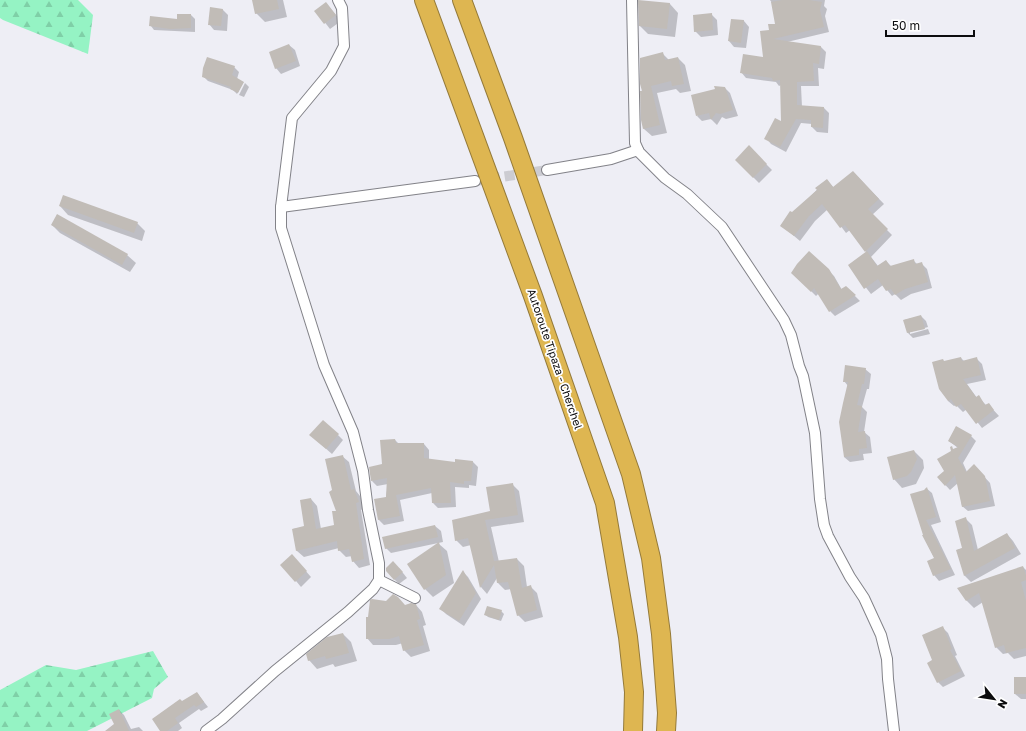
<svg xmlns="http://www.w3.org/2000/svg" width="1026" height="731" font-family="'Golos Text',sans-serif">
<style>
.forest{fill:url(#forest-firs)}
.shadow{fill:#0003}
.building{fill:#c1bcb7}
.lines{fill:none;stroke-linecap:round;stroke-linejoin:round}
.minor-tunnel{stroke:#ccccd2;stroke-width:10;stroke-dasharray:10 5;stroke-linecap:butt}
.minor-casing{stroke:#828288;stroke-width:12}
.motorway-casing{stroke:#947a3a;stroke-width:20}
.minor{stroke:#fff;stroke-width:10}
.motorway{stroke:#deb651;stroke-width:18}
.labels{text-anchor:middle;stroke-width:3.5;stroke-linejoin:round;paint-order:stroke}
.street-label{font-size:11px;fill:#0c0c0e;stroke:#fff}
</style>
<defs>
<pattern id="forest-firs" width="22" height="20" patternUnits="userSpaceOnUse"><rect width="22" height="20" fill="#95f3c4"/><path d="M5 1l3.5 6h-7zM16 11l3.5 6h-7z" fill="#7fcfa7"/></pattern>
</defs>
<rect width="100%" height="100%" fill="#eeeef5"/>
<g class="forest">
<polygon points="0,0 78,0 93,15 88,54 3,20 0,18"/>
<polygon points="153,651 168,677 154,689 152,698 87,731 0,731 0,690 46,665 76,670"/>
</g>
<g class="shadow">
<polygon points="253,0 283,0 287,17 265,22 256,13"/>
<polygon points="770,0 825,0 824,6 827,9 825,16 829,32 787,42 821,47 826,52 824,69 818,68 819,86 801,86 802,107 824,108 829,113 828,133 817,132 812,127 812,124 801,123 786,152 771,144 766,138 782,123 781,85 779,86 776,82 746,78 741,72 764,59 770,30 776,25 772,3"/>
<polygon points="639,1 670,4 678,13 675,37 648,34 640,26"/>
<polygon points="326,3 341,21 330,29 316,11"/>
<polygon points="211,8 223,10 228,15 227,31 214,30 209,24"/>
<polygon points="711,14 717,20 718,35 701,37 695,31"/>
<polygon points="191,15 195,19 195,32 154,30 151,26 178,20"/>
<polygon points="732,20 744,21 749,27 746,48 734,47 729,41"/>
<polygon points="289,45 295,50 300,66 281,74 276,68"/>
<polygon points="663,54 669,60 678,58 685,65 691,91 680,93 676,89 657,93 667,133 652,136 644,129 642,120 641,92"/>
<polygon points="234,67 239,72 237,79 244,83 243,83 237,94 233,90 208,81 203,76"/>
<polygon points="245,83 249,87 244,97 239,95"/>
<polygon points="725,88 730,93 738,116 726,119 722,117 717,125 711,119 702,121 697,116"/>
<polygon points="749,147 772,170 759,183 736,160"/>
<polygon points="858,177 884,204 872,215 892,235 871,257 878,266 886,261 892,267 913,260 918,265 921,263 927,269 932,288 911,294 901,300 895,294 892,296 883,285 871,294 849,266 867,253 850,230 846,233 828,209 815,221 800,241 781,225 827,180 834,188"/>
<polygon points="60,206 137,223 145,231 142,241 68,215"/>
<polygon points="52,225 127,255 136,263 130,272 60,233"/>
<polygon points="809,252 834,276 842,290 846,287 860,301 835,316 830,311 819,293 816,296 793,273"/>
<polygon points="921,316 926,321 928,327 910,332 910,334 928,329 930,334 913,338 908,333 904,320"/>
<polygon points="961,358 964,361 977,359 982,364 986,380 967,384 977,398 978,397 986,405 988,404 999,416 982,428 967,409 963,412 956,405 954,406 948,401 944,362"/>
<polygon points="865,369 871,374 869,389 867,389 862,407 867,412 864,432 870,437 872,453 863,454 864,460 850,462 844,457 848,386 844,381"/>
<polygon points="338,435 343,440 332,454 316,440"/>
<polygon points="971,436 976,441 963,463 967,472 979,471 990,483 995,506 968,511 962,506 958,483 950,490 938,477 945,471 954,450 958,448 949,441"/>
<polygon points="395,440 399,444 424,444 429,450 429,460 456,463 473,462 478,467 476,486 469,485 469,488 455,487 456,507 438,508 433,503 432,493 400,500 404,521 384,525 379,520 386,497 388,484 377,486 372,481 383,465"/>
<polygon points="914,451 923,460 924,468 916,484 902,488 894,479"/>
<polygon points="342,456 349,462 356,491 360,496 365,508 361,510 370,565 359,568 353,561 352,556 346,557 339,550 339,548 304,557 297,551 293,529 305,527 311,499 317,506 321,529 335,526 338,511 333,491"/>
<polygon points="512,484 519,491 524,522 491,527 499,562 517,559 524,566 527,587 530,586 537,593 543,617 525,622 518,615 511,589 505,590 498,583 497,578 487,594 481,587 471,545 463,547 456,540 491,512"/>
<polygon points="926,488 932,493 941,522 931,525 955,575 939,581 934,575 935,559 923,535 924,491"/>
<polygon points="965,518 972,525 978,550 1007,534 1013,541 1021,554 971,582 965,576 957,550 963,548"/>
<polygon points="435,526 441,531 443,542 391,553 386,548"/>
<polygon points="439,544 447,551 454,583 433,597 425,589 408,564"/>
<polygon points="297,561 311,577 301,587 296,581"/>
<polygon points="1023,567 1026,570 1026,656 1014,659 1008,653 1003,654 996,647 983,602 974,608 967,601 959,588"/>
<polygon points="399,568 407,578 399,584 394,579"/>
<polygon points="463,572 468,577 481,599 464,626 446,614 441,609"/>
<polygon points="416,605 422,612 426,625 423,626 430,651 411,657 404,650 403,643 396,645 373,645 367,638 406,606"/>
<polygon points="501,611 504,614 501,621 488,617 486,615"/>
<polygon points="943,628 948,633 957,655 955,656 965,676 943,687 938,682 933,661"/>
<polygon points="343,634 351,642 357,661 335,667 333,664 317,669 309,660"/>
<polygon points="1026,678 1026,699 1021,699 1015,694"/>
<polygon points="197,693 208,707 201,711 199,709 179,723 182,728 178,731 162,731 183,702"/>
<polygon points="119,710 124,715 131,729 139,727 143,731 106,731 115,725"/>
</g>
<g class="building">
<polygon points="252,0 277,0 279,9 255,14"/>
<polygon points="638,0 670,3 667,29 639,26"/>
<polygon points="782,0 809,0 822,2 820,10 824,27 773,39 821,46 819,64 813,63 814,81 797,82 797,105 824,107 823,128 811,127 811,120 796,119 780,147 764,139 775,118 781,121 780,80 773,81 772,78 740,73 743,54 763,57 760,31 769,30 768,24 775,24 771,2"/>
<polygon points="326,2 336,15 324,24 314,11"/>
<polygon points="210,7 223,9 221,26 208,25"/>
<polygon points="712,13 713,30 694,32 693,15"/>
<polygon points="177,14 191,14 191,28 170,29 149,26 150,16 177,19"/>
<polygon points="731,19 744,20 741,43 728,41"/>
<polygon points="289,44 296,61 275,69 269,52"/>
<polygon points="663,52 665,60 678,57 684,84 672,86 671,81 651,86 660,125 643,129 641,120 640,91 642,91 640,84 640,58"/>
<polygon points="207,57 235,66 232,75 244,82 238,93 230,89 231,87 202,77 203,68"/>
<polygon points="714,86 725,87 733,110 720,114 716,113 711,120 709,113 696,116 691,95 715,89"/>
<polygon points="749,145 767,164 753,178 735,160"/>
<polygon points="853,171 879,199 868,209 888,229 865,252 845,225 840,228 822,204 809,216 794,236 780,226 790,211 792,212 817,190 815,188 827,179 833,187"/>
<polygon points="63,195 138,222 134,233 59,206"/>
<polygon points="57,214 128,254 122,265 51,225"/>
<polygon points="809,251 829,269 841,289 846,286 856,295 829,312 814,288 811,292 791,273 797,264"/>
<polygon points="867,251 877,266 886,260 890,266 914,259 915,264 922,262 928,282 905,289 895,295 891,289 886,291 878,279 864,289 848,265"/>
<polygon points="921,315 925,329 907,333 903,320"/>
<polygon points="961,357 962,361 977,357 981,375 963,379 976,397 979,395 985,405 989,403 994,410 976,424 961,404 956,407 951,399 948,401 939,389 932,362 943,359 944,361"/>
<polygon points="845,365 866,368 864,384 862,384 857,405 862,406 858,432 865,431 867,448 859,449 859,455 844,457 839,422 843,403 848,382 843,382"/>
<polygon points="323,420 339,434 326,449 309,435"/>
<polygon points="956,426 972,435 958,458 966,472 974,464 985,476 990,501 962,507 955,475 945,486 937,477 944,471 937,459 951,451 950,447 952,446 953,449 958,447 948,441"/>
<polygon points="395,439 396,443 424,443 424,458 455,462 455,459 473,461 471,481 464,481 464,484 450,482 451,503 432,503 431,488 396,495 400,516 378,520 374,499 386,497 387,478 371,481 369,467 382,464 380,440"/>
<polygon points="914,450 917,459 911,472 907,476 893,480 887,457"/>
<polygon points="343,455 351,490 354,489 359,502 356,503 364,559 352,562 349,549 338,551 337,541 296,551 292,529 304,526 300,500 311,498 316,529 334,525 332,511 336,511 329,492 332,490 325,459"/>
<polygon points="513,483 518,515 485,520 494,561 517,558 522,588 531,585 537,610 517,616 508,582 497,583 494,565 480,588 468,538 455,541 452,520 490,511 486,487"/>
<polygon points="927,487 936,517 926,520 951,569 933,576 927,561 934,558 922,535 923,535 910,494 924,490"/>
<polygon points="966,517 974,551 1007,533 1015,548 964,576 956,550 962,548 955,521"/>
<polygon points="435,525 438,537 385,549 382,537"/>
<polygon points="439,542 446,575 424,590 407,564"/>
<polygon points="292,554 307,571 295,582 280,565"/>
<polygon points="393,561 403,572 394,580 386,571 386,568"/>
<polygon points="1023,566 1026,576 1026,580 1021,582 1026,601 1026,648 1006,653 1004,645 995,648 979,593 966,601 957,588"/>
<polygon points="463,570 476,593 459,621 439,609"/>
<polygon points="393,594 398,597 405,605 411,603 416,604 420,619 417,620 424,645 403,651 399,636 389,639 366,639 366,617 368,617 370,600 372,599 386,601"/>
<polygon points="487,606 502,610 499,620 484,615"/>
<polygon points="943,626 952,649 950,650 961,671 937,683 927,663 932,660 922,635"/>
<polygon points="343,633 349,653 326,659 325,656 308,661 306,654 327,637"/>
<rect x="1014" y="677" width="12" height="17"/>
<polygon points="197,692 204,702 196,707 194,705 175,718 178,723 167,731 160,731 152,719 180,699 182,701"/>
<polygon points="119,709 129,731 105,731 114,724 109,714"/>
</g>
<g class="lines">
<polyline class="minor-tunnel" points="475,181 547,170"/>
<g class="minor-casing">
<g id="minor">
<polyline points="632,0 635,143 639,152 665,178 687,194 722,227 784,320 791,335 799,366 803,376 815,433 820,499 824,525 828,536 850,577 864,598 881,635 887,659 888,679 894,731"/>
<polyline points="547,170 611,159 638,150"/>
<polyline points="281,207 475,181"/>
<polyline points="379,580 415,598"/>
<polyline points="206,731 222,719 275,671 348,612 373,589 379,580 379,563 368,510 363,471 353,432 324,365 281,228 281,207 292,118 331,71 344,46 342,8 338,0"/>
</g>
</g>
<g class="motorway-casing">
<g id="motorway">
<polyline points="424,0 533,296 605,503 628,637 634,692 633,731"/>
<polyline points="462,0 513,138 631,474 651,558 661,634 667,713 666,731"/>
</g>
</g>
<use href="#minor" class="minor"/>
<use href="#motorway" class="motorway"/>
</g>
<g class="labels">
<g class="street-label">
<text transform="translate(555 359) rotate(71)" y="4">Autoroute Tipaza - Cherchel</text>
</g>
</g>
<g transform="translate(994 699) rotate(120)" stroke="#ffffff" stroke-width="3" paint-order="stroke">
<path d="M0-3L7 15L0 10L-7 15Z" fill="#0c0c0e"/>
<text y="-6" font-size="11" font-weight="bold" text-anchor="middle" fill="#0c0c0e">N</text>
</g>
<path d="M886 30v6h88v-6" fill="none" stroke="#0c0c0e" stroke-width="2"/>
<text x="892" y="30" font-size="12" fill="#0c0c0e" stroke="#ffffff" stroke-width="3" paint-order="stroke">50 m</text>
</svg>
